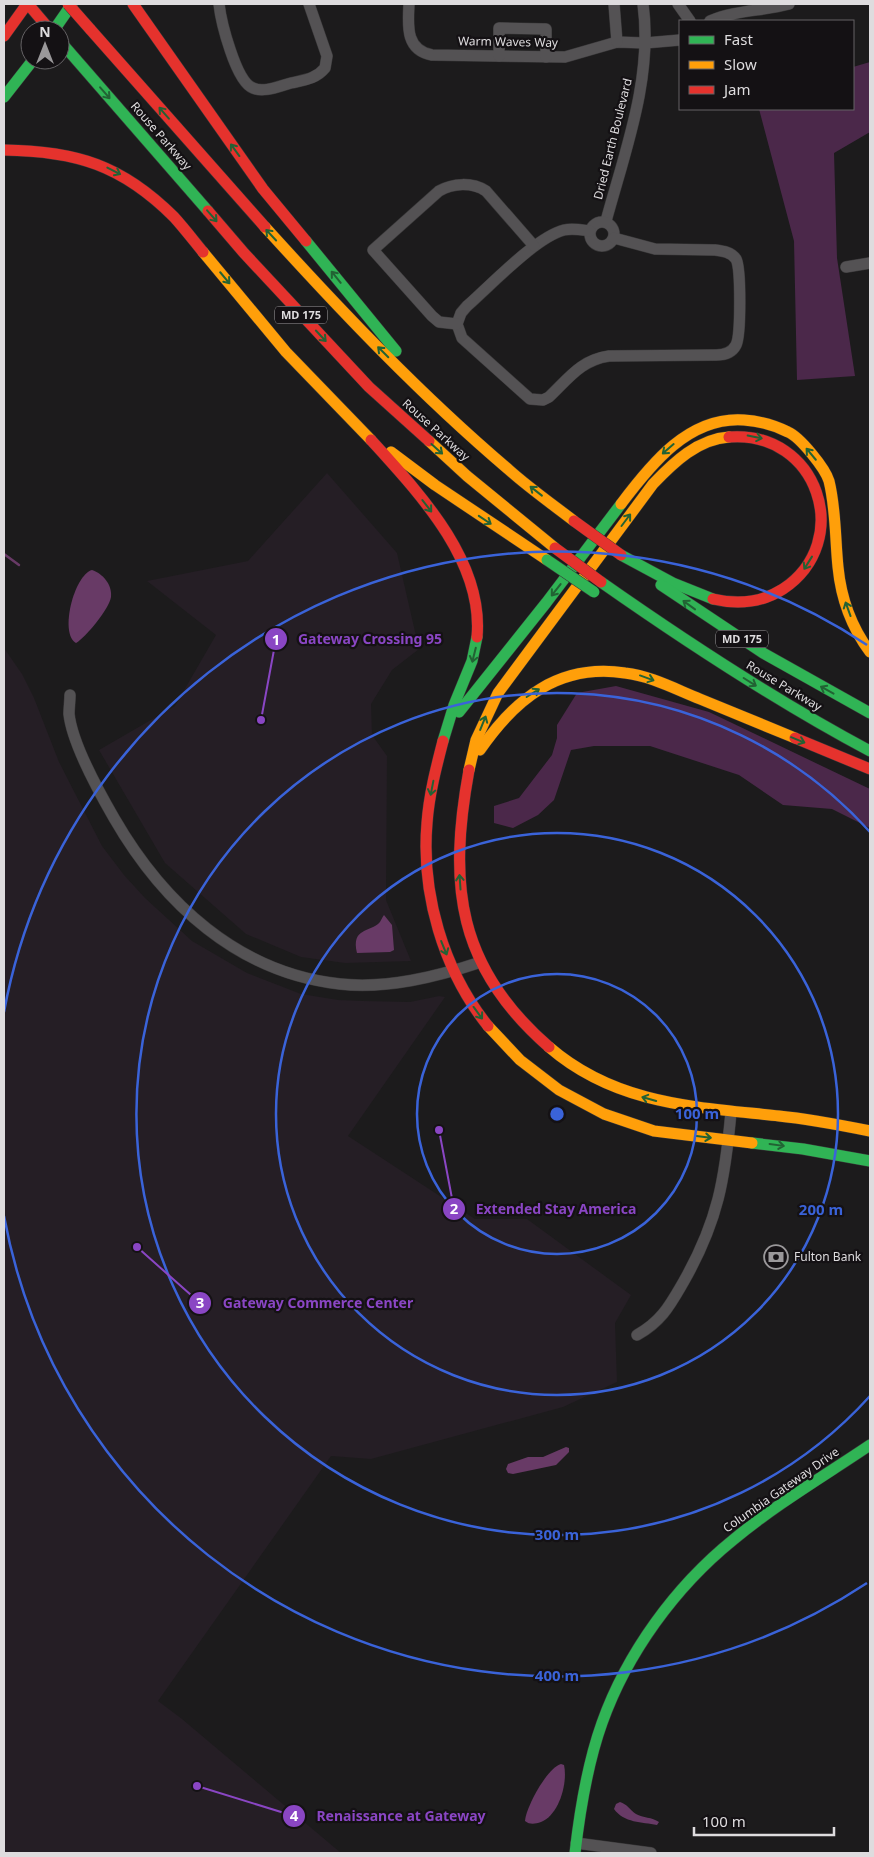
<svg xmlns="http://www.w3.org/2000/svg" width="874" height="1857" font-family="'Noto Sans',sans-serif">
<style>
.built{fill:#251e25}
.green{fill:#4b284a}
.water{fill:#683a66}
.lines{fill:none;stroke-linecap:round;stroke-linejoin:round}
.stream{stroke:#683a66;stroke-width:2.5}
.street-casing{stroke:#393839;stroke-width:12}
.fast-casing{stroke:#393839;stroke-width:12}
.slow-casing{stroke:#393839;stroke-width:12}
.jam-casing{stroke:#393839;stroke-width:12}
.street{stroke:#545254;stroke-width:11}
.fast{stroke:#30b455;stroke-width:11}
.slow{stroke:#ff9f0a;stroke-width:11}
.jam{stroke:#e5322d;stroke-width:11}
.fast-bridge-casing{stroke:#393839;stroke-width:12;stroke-linecap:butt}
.jam-bridge-casing{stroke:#393839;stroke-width:12;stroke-linecap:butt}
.fast-bridge{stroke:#30b455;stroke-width:11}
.jam-bridge{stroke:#e5322d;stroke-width:11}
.oneway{stroke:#226234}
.ring{fill:none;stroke:#3a63d9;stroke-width:2.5}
.labels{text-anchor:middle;stroke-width:4.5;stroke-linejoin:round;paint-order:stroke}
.shield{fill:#141114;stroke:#a19fa1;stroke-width:1}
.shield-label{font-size:11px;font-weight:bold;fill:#dedcde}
.street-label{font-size:12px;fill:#dedcde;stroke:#141114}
.poi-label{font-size:12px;fill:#dedcde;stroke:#141114;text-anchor:start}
.centre{fill:#3a63d9;stroke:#141114;stroke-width:2.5}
.ring-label{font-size:15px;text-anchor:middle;font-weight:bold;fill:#3a63d9;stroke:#141114;stroke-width:4.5;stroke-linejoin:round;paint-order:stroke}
.leader{fill:none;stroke:#8a46c4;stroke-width:2}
.callout-dot{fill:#8a46c4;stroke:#141114;stroke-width:2}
.mark-label{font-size:15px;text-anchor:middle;font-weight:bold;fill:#fff}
.callout-label{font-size:14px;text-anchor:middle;font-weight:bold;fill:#8a46c4;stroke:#141114;stroke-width:4.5;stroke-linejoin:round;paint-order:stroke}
</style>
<rect width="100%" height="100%" fill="#1c1b1c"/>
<g class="built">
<polygon points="327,473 397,553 419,649 392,670 371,704 372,735 387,756 386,900 411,961 345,963 301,957 246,934 165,863 99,750 175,706 216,635 147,581 248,561"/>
<polygon points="4,648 22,674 34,698 59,762 102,846 124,875 145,898 192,941 247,973 301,994 338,1000 363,1001 410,1002 439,996 445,997 348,1136 475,1219 527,1219 631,1295 615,1323 617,1382 563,1407 371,1459 331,1456 158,1701 182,1719 341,1853 4,1853"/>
</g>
<g class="green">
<polygon points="870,62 870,132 834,153 837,258 855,376 797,380 794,241 759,109 853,109 853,67"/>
<polygon points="616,686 709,712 870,789 870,828 832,809 783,805 739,775 650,746 594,746 571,750 554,800 538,815 513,828 494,823 494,806 519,798 552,755 557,738 557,725 577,693"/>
</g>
<g class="water">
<path d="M92,570c11,4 20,14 19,27 -2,12 -25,40 -35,46 -17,-9 -2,-68 16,-73z"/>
<path d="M384,915l8,10 2,25 -4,2 -33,1c-6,-26 13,-20 23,-31 1,-2 2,-4 4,-7z"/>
<polygon points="566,1447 569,1448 569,1452 556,1465 513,1474 508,1473 506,1469 508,1464 528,1457 543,1457"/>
<path d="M561,1764l3,1c4,18 -5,50 -23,57 -6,2 -11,3 -16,-1 1,-14 22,-53 36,-57z"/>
<path d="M620,1802c7,2 10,8 16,12 7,4 16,3 23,8l-2,3c-15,-3 -33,-2 -43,-16l2,-5z"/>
</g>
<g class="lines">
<polyline class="stream" points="4,554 19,565"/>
<g class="street-casing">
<g id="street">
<path d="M219,4c2,18 17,78 34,84 11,5 26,-2 38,-5 13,-3 25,-4 34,-15l2,-12 -18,-52"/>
<path d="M409,4c-1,21 -4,46 23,51l133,2 52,-15 28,1 35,-3"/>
<polyline points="614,4 617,42"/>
<polyline points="678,4 690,21"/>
<path d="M710,21c25,-11 53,-10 79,-17"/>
<polyline points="499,56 499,28 546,29 546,57"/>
<path d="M606,221c19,-70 47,-143 37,-217"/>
<circle cx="602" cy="234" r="12"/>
<path d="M590,231c-8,-1 -17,-3 -26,-1 -28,7 -74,56 -97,76l-6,7 -4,11 5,14 68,61 13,1 6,-3c20,-19 32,-37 60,-41l107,-1c9,0 16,-2 20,-10 5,-10 5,-77 0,-86 -5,-7 -13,-8 -21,-9l-60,-1 -41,-11"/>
<polyline points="846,267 870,263"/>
<path d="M457,324l-18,-2 -7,-6 -59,-66 66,-59c14,-8 33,-9 47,0l48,55"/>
<path d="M70,695c0,6 -1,13 -1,19 3,29 30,78 45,104 49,85 124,155 226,166 47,5 96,-7 141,-22"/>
<path d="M637,1335c25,-14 33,-30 47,-54 34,-60 41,-102 47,-169"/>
<polyline points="576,1843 651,1853"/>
</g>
</g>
<g class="fast-casing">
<g id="fast">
<polyline points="54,30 72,4"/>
<polyline points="60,41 208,211"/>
<polyline points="4,97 33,60"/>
<polyline points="306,241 396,351"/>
<polyline points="621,555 673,583 713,599"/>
<path d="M601,582c87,61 175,119 269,169"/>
<polyline points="661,585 763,653 870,713"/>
<polyline points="459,712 546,603 621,504"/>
<polyline points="443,741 454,705 472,661 477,637"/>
<polyline points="752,1143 803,1149 870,1161"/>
<path d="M575,1853c5,-44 12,-88 27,-130 25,-70 73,-136 131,-183 42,-35 91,-64 137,-95"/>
</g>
</g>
<g class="slow-casing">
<g id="slow">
<path d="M265,227c77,85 156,168 243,242 21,19 44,35 66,52"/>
<polyline points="203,252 286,352 371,440"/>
<polyline points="429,441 467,476 555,548"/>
<polyline points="391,452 435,485 547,560"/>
<path d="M621,504c30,-40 68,-88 123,-84 14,1 30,5 44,12 12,5 37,36 41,49 7,28 6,57 9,86 3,31 14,61 32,85"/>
<path d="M480,750c35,-51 79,-87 145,-77 26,3 50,16 75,26 31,13 63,26 95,39"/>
<path d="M469,770l7,-30 22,-47 155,-209c21,-22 45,-45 76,-47"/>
<polyline points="488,1026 520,1060 559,1090 604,1114 654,1131 752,1143"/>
<path d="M549,1047c67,58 147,60 230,69 31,3 61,9 91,15"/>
</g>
</g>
<g class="jam-casing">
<g id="jam">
<polyline points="28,4 50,30"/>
<polyline points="133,4 263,189 306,241"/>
<polyline points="90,29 265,227"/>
<polyline points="4,36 27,4"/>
<path d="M4,150c72,1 118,15 170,67 10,11 20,24 29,35"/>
<polyline points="208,211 244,253 369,387 429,441"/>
<path d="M371,440c48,53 113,121 106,197"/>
<path d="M713,599c25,6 48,4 70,-10 72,-48 35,-159 -54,-152"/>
<polyline points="795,738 870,769"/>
<path d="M443,741c-7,27 -14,54 -16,82 -6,70 16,147 61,203"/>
<path d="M469,770c-21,115 -12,197 80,277"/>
</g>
</g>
<use href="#street" class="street"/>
<use href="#fast" class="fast"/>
<use href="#slow" class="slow"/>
<use href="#jam" class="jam"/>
<g class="fast-bridge-casing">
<polyline id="fast-bridge" points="547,560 594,592"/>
</g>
<g class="jam-bridge-casing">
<g id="jam-bridge">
<polyline points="68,4 90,29"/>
<polyline points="574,521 621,555"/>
<polyline points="555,548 601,582"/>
</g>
</g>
<use href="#fast-bridge" class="fast-bridge"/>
<use href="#jam-bridge" class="jam-bridge"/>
</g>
<defs><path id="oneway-shaft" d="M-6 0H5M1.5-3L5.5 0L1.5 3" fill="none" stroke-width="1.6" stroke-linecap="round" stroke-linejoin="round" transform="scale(1.25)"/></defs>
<g class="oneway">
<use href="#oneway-shaft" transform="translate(105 93) rotate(49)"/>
<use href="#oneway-shaft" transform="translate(164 113) rotate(-131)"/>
<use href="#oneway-shaft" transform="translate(235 150) rotate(-126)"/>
<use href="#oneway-shaft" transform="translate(114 171) rotate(27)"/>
<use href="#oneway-shaft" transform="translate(212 216) rotate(49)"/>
<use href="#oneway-shaft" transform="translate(271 235) rotate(-133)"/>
<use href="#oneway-shaft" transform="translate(336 277) rotate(-129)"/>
<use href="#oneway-shaft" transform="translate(225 278) rotate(50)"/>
<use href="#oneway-shaft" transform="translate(321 336) rotate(47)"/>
<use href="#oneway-shaft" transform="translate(383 352) rotate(-135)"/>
<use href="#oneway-shaft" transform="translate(755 437) rotate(11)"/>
<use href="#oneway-shaft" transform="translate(437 449) rotate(42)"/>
<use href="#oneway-shaft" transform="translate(668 449) rotate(139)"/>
<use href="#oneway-shaft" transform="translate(811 454) rotate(-130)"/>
<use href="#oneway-shaft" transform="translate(536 491) rotate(-142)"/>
<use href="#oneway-shaft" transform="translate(427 506) rotate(52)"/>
<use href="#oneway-shaft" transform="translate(485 520) rotate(34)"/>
<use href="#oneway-shaft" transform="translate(626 520) rotate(-53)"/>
<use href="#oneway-shaft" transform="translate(808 563) rotate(122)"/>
<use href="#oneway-shaft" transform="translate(556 590) rotate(128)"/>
<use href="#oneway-shaft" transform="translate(689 605) rotate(-144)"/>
<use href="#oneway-shaft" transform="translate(848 609) rotate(-110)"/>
<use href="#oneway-shaft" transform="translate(474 655) rotate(104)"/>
<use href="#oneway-shaft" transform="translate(647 678) rotate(20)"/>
<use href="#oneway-shaft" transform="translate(750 682) rotate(32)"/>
<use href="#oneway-shaft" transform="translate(827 690) rotate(-151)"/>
<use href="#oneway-shaft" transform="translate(533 693) rotate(-32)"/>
<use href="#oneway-shaft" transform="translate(483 723) rotate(-68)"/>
<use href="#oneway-shaft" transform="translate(798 740) rotate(22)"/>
<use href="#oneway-shaft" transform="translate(432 788) rotate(101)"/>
<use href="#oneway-shaft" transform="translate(460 882) rotate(-94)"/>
<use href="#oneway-shaft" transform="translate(444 948) rotate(68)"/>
<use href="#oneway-shaft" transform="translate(478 1013) rotate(54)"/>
<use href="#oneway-shaft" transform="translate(649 1099) rotate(-164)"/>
<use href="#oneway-shaft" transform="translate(704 1137) rotate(7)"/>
<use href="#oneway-shaft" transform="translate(777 1145) rotate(8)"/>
</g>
<g class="ring">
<circle cx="557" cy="1114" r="140"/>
<circle cx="557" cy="1114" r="281"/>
<path d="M870 1396A421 421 0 1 1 870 832"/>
<path d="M867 1583A562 562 0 0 1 4 1216M4 1012A562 562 0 0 1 867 645"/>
</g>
<defs>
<g id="bank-ring" transform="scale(1.25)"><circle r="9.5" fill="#141114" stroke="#9a989a" stroke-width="1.5"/><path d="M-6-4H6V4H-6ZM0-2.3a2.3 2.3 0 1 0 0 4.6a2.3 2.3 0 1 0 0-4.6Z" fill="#9a989a"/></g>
</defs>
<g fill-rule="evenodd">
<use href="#bank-ring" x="776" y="1257"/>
</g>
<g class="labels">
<g class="shield">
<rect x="275" y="306.5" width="52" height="17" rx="4"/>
<rect x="716" y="630.5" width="52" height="17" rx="4"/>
</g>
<g class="shield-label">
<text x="301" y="319">MD 175</text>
<text x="742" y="643">MD 175</text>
</g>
<g class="street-label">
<text transform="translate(508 42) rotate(1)" y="4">Warm Waves Way</text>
<text transform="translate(161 136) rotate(49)" y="4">Rouse Parkway</text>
<text transform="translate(613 139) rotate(-76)" y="4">Dried Earth Boulevard</text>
<text transform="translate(436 430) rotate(42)" y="4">Rouse Parkway</text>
<text transform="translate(784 686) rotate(31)" y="4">Rouse Parkway</text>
<text transform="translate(781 1490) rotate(-35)" y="4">Columbia Gateway Drive</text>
</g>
<g class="poi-label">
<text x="794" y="1261">Fulton Bank</text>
</g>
</g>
<circle cx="557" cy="1114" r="8" class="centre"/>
<g class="ring-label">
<text x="697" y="1119">100 m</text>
<text x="821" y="1215">200 m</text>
<text x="557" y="1540">300 m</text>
<text x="557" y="1681">400 m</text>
</g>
<path class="leader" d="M261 720L276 639M439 1130L454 1209M137 1247L200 1303M197 1786L294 1816"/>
<g class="callout-dot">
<circle cx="261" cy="720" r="5"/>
<circle cx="439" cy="1130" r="5"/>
<circle cx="137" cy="1247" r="5"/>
<circle cx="197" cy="1786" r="5"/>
<circle cx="276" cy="639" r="12"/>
<circle cx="454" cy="1209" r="12"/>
<circle cx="200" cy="1303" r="12"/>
<circle cx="294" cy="1816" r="12"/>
</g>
<g class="mark-label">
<text x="276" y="645">1</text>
<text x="454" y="1214">2</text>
<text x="200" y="1308">3</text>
<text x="294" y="1821">4</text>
</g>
<g class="callout-label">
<text x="370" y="644">Gateway Crossing 95</text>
<text x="556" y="1214">Extended Stay America</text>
<text x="318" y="1308">Gateway Commerce Center</text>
<text x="401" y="1821">Renaissance at Gateway</text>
</g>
<rect width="874" height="1857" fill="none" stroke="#dedcde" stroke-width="10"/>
<rect x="679" y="20" width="175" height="90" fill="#141114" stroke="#656265"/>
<rect x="689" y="36" width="25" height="8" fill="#30b455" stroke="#656265"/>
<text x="724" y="45" font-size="15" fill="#dedcde">Fast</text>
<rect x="689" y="61" width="25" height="8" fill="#ff9f0a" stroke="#656265"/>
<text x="724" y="70" font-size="15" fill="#dedcde">Slow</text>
<rect x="689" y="86" width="25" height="8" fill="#e5322d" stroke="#656265"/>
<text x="724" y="95" font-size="15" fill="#dedcde">Jam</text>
<g transform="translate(45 45)"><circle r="24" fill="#141114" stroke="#656265"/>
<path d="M0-4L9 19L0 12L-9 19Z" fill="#9a989a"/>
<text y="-8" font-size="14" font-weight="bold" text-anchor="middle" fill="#dedcde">N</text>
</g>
<path d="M694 1827v8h140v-8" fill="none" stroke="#dedcde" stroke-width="2.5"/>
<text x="702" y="1827" font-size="15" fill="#dedcde" stroke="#141114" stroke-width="4" paint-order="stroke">100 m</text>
</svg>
